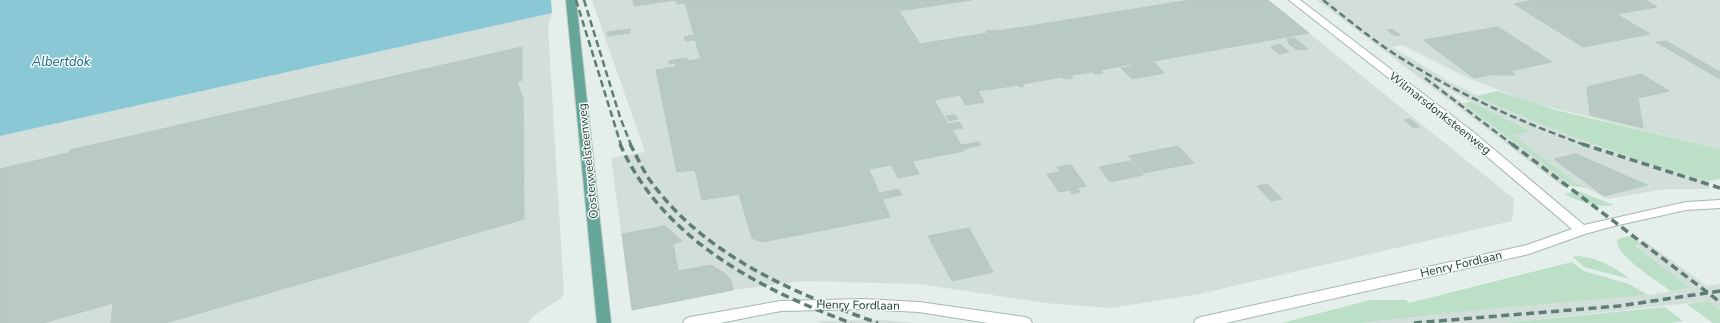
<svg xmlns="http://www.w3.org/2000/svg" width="1720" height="323" font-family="'Nunito Sans',sans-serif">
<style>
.built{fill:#d2ded9}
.green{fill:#bce0c7}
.water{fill:#8ac8d6}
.building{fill:#b9c9c3;stroke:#b6c8c1}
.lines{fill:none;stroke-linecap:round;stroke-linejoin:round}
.minor-casing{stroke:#a6b7b2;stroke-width:2}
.major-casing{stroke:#c1cac8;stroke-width:2}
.minor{fill:#fff;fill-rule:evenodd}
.major{fill:#66a698;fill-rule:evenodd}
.rail-far1{stroke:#5d7d75;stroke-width:2.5;stroke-dasharray:7 3.5;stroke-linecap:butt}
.rail{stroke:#5d7d75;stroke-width:3.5;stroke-dasharray:8 4.5;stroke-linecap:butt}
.labels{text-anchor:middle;stroke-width:3;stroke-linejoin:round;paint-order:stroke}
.street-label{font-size:12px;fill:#22413a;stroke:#f5faf8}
.water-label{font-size:13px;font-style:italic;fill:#186c81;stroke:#f5faf8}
</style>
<rect width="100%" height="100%" fill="#e4eeea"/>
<g class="built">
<polygon points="592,0 1268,0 1514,199 1512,221 1199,294 1111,308 1045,303 920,284 802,281 733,290 632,310 611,158 645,152"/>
<polygon points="1317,0 1720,0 1720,149 1529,102 1466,77 1402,45 1392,47 1450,82 1510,111 1614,152 1708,181 1710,189 1665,189 1607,199 1576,183 1512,135 1531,130 1471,102 1434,81 1572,186 1563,187"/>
<polygon points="552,13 548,27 549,45 564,293 560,299 536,314 527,323 0,323 0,136"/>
<polygon points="1645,241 1707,286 1720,284 1720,310 1708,301 1503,323 1360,323 1467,311 1648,295 1691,288 1635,244"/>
<polygon points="883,320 915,323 824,323 817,321"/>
</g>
<g class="green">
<path d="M1498,91l58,19 164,39v30l-12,2c-80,-22 -156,-51 -232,-85z"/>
<polygon points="1471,102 1532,131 1513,135 1576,183 1587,188 1572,186 1463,103"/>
<path d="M1578,191l36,14c-18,4 -35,-4 -50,-11z"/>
<path d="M1630,236l10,7 -5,2 56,43 -20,3c-13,-9 -54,-35 -54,-50l3,-3z"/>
<path d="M1578,256c21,2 36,11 52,23l-46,-12 -11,-10z"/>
<polygon points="1572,262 1584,271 1629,284 1648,295 1467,311 1360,323 1282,323 1370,300 1406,300 1409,303"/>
<polygon points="1708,301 1720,310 1720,323 1713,323 1687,304"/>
<polygon points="1665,307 1683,321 1671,323 1503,323"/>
</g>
<polygon class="water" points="0,0 551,0 552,13 0,136"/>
<g class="building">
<polygon points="633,0 971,0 899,11 920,44 988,33 986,31 997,30 999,31 1190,0 1268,0 1309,33 1142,63 1143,64 1154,62 1164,73 1132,79 1121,68 1133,66 1132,64 1100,70 1103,73 1095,74 1092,72 1071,75 1073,78 1064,79 1062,77 1022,84 1024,86 1020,87 1018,85 978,91 984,102 966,105 960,95 934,100 948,124 959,122 963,128 952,130 961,145 979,142 981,145 963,149 964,151 912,161 919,174 898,178 891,165 869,169 879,193 899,189 902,195 882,199 890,217 762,242 752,238 739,194 702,200 695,170 677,172 656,70 676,67 675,63 669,64 669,61 687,58 687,61 701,59 695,40 686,41 684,37 694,35 685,3 677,4 675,0 634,6"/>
<polygon points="1534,0 1645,0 1657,7 1616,14 1650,34 1583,47 1514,4"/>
<polygon points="1498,27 1552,62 1510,71 1516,75 1497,75 1494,74 1474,78 1423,40"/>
<polygon points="630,29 630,33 608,36 607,32"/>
<polygon points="1392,29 1400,35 1395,36 1387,30"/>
<polygon points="1294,38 1308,49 1297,50 1289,44 1287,39"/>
<polygon points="1666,41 1720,72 1720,79 1656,42"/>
<polygon points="1280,44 1289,52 1279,54 1271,47"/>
<polygon points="522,47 522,80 517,82 523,98 524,219 165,323 111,323 113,303 43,323 0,323 0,169 68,153 70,150"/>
<polygon points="1641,74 1669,91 1638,98 1643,128 1590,115 1587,87"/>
<polygon points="955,115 958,119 949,121 946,116"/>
<polygon points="1410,119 1420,127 1414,128 1404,120"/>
<polygon points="1178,146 1194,163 1143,173 1129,156"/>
<polygon points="1576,154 1647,185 1604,196 1554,159"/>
<polygon points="1131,161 1143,175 1110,182 1099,167"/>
<polygon points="1071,165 1086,186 1077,188 1080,192 1072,194 1069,190 1059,192 1047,174 1060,172 1057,167"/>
<polygon points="1267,184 1282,199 1271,201 1257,186"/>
<polygon points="665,226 682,241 673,244 678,271 711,265 724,273 731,280 733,290 632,310 622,234"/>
<polygon points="969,228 993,272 952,281 928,236"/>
</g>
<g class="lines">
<g class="minor-casing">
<g id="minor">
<polygon points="1289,0 1300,0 1472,131 1584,225 1686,202 1720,200 1720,208 1686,210 1614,226 1585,234 1529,254 1226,323 1194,323 1196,319 1201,317 1527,245 1572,229 1464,137"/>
<polygon points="863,299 919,302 1025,317 1030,319 1032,323 988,323 919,312 863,309 781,311 720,323 683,323 685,319 690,317 781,301"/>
</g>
</g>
<g class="major-casing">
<polygon id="major" points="566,0 576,0 611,323 597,323"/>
</g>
<use href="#minor" class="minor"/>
<use href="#major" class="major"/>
<g class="rail-far1">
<polyline points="576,0 621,145"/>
<polyline points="584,0 620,117 631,145"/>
<path d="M1323,0c23,18 46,37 70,53 60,39 125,68 192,92"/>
<polyline points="1425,78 1513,145"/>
</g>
<g class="rail">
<path d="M620,144c42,95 139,145 231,179"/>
<path d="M630,144c6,11 12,24 19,35 54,76 144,114 229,144"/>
<polyline points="1512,144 1720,302"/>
<polyline points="1582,144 1720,188"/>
<polyline points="1414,323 1619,306 1720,291"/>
</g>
</g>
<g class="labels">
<g class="street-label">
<text transform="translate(1440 113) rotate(38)" y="4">Wilmarsdonksteenweg</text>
<text transform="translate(588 161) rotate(-96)" y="4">Oosterweelsteenweg</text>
<text transform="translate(1461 264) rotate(-13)" y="4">Henry Fordlaan</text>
<text transform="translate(858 305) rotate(1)" y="4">Henry Fordlaan</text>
</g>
<g class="water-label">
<text x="61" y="66">Albertdok</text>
</g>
</g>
</svg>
